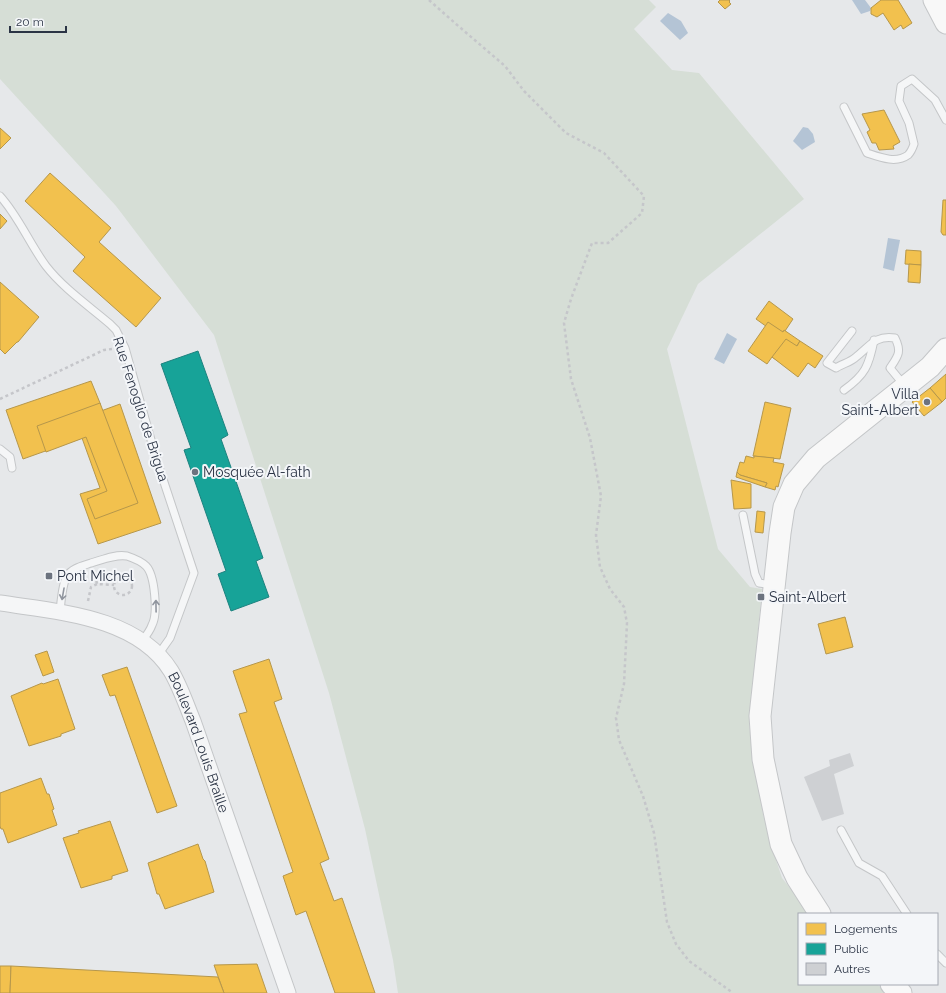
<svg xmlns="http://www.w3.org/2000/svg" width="946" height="993" font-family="Raleway,sans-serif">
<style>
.green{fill:#d6ded6}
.water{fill:#b4c4d5}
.homes{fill:#f2c14e;stroke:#b6974b}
.public{fill:#17a398;stroke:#1d827f}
.building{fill:#ced0d3}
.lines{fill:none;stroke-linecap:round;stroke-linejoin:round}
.service-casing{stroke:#c4c6c8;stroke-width:9}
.minor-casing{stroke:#c4c6c8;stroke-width:17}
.secondary-casing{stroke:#c4c6c8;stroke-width:23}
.path{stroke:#c5c6ca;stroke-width:2.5;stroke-dasharray:3 3;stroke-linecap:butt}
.service{stroke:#f5f6f7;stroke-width:7}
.minor{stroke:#f5f6f7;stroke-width:15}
.secondary{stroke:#f8f8f8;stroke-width:21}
.oneway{stroke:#90959e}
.poi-dot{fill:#6c737f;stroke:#f4f6f9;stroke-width:1.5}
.labels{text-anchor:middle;stroke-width:4;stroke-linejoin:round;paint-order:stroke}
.poi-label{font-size:14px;fill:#2b3445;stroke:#f4f6f9;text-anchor:start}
.street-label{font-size:14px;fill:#2b3445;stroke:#f4f6f9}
</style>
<rect width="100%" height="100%" fill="#e6e8ea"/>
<polygon class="green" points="0,0 649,0 656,7 634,29 672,70 699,73 804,199 698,284 667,349 718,549 750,587 762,589 749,723 752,752 763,814 771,845 782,878 811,914 799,914 799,984 877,984 887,993 398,993 393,960 365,829 329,693 214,335 116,206 0,79"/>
<g class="water">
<polygon points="852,0 865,0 871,8 870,11 861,14"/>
<polygon points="668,13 681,21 688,33 680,40 660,21"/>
<polygon points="803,127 808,128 813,134 815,142 802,150 793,141"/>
<polygon points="888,238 900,240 894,271 883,268"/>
<polygon points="727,333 737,339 724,364 714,359"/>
</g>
<g class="homes">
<polygon points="720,0 729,0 730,1 729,2 731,4 725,9 718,2"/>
<polygon points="881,0 898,0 912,23 903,29 901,25 894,30 883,13 877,17 871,14 871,8"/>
<polygon points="884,110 900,142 893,146 894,149 879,150 876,143 872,143 867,132 870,130 862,114"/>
<polygon points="0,128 11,138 0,149"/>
<polygon points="50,173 111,228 99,242 161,298 136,327 73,271 85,257 25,201"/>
<polygon points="943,200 946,200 946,235 943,235 941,232"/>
<polygon points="0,214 7,221 0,229"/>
<polygon points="906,250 921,251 921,265 905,264"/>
<polygon points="909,264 921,265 920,283 908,282"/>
<polygon points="0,282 39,317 18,342 17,342 5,354 0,349"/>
<polygon points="769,301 793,319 781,337 756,319"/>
<polygon points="768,322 783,332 784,330 800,341 784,365 772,357 767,364 748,351"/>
<polygon points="786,339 797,346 800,341 823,356 815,368 808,363 798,377 772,357"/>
<polygon points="946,374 946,398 942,402 930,388"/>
<polygon points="91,381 100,403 101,411 120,404 161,523 98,544 80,494 100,488 82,438 23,459 6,410"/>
<polygon points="930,388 942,402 924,416 912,402"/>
<polygon points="765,402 791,408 780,459 753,456"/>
<polygon points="100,403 138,503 95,519 87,499 107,491 86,437 46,452 37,426"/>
<polygon points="746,456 754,458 754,456 774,458 773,462 784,464 778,487 776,486 775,490 765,487 767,483 740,475 737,472 740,462 744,463"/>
<polygon points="737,472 740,475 767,483 765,487 736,477"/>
<polygon points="731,480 751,484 751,508 734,509"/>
<polygon points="757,511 765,512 763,533 755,532"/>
<polygon points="845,617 853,647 826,654 818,624"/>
<polygon points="47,651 54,672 43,676 35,655"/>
<polygon points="269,659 282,699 274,702 329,859 320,863 334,901 342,898 375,993 335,993 306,911 296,915 283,876 293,872 239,714 247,712 233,671"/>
<polygon points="127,667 177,806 157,813 115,695 110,696 102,675"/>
<polygon points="58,679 75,729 61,734 61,736 29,746 11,696 42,683 43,684"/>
<polygon points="41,778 47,794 49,794 54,809 52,810 57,825 8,843 3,829 1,829 0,826 0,793"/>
<polygon points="110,821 128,871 112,876 112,879 81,888 63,838 79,833 78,831"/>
<polygon points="198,844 203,859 205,861 214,892 165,909 159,894 157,894 148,863"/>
<polygon points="257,964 267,993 224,993 214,965"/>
<polygon points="0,966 11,966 10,993 0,993"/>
<polygon points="11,966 218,977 224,993 10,993"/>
</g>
<polygon class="public" points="198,351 228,435 221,439 263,558 256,561 269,597 231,611 218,574 226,571 184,450 191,448 161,364"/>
<polygon class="building" points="850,753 854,766 834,774 844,814 822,821 804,777 830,766 829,760"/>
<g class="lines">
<g class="service-casing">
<g id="service">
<path d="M844,107l23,46c12,4 29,11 41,2 2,-2 5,-8 6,-11l-5,-21 -10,-22 2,-15 11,-7 23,21 11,20"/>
<path d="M0,196c19,21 29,47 46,70 17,22 43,40 64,58l6,6 9,18 32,113 37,112 -24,65 -12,17"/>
<path d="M852,331l-25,32 9,5c6,-4 15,-6 20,-11 14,-11 19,-22 39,-19 7,14 3,18 -5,30l14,17"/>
<path d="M844,390c21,-15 25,-24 30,-50"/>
<polyline points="0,449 10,457 12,468"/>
<polyline points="743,515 755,574 759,583 773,585"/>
<path d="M60,612c1,-10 2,-28 7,-36 5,-8 15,-10 24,-13 11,-3 23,-9 36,-7 6,2 14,5 19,10 9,9 12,48 6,59 -2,6 -6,11 -10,16"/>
<polyline points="841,830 859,863 882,876 907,914"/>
<polyline points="937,954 946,963"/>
</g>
</g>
<g class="minor-casing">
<g id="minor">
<path id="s1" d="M0,603c57,9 137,13 171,68 9,15 15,33 22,50l95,272"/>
</g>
</g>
<g class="secondary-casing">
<g id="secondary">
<polyline points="934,0 946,23"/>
<polyline points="820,914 797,878 781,844 763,759 760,716 780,533 784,507 794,484 816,458 930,367 946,349"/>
<polyline points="891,984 901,993"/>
</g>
</g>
<g class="path">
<polyline points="429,0 456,24 505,66 524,91 566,133 604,153 644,196 642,213 608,243 592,243 571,299 564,323 571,379 590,438 601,496 596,535 600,567 610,589 624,607 627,623 624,684 616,718 619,740 643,796 654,833 667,922 676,944 689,961 733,993"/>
<polyline points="0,399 104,350 112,349"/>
<polyline points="95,575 97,584 114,585"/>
<circle cx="123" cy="586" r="9"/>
<polyline points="88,601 91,587 97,584"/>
</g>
<use href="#service" class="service"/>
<use href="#minor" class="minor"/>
<use href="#secondary" class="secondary"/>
</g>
<defs><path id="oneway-shaft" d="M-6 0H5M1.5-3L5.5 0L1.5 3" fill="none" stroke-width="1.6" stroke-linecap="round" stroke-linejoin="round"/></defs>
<g class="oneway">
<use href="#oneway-shaft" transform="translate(63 594) rotate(100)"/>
<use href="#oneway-shaft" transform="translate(156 606) rotate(-91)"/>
</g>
<g class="poi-dot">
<circle cx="927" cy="402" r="4"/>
<circle cx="195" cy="472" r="4"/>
<rect x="45" y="572" width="8" height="8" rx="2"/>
<rect x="757" y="593" width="8" height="8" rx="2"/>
</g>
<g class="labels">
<g class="poi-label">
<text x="919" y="399" text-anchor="end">Villa<tspan x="919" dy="16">Saint-Albert</tspan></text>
<text x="203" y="477">Mosquée Al-fath</text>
<text x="57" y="581">Pont Michel</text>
<text x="769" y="602">Saint-Albert</text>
</g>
<g class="street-label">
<text transform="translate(141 409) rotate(72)" y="5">Rue Fenoglio de Brigua</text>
<text dy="5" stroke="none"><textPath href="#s1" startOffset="267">Boulevard Louis Braille</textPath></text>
</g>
</g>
<rect x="798" y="913" width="140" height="72" fill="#f4f6f9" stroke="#a4a8b1"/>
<rect x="806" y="923" width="20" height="12" fill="#f2c14e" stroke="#a4a8b1"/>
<text x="834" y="933" font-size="12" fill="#2b3445">Logements</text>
<rect x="806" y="943" width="20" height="12" fill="#17a398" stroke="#a4a8b1"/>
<text x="834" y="953" font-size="12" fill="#2b3445">Public</text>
<rect x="806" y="963" width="20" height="12" fill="#ced0d3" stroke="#a4a8b1"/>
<text x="834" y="973" font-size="12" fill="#2b3445">Autres</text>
<path d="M10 26v6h56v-6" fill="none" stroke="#2b3445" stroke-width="2"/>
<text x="16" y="26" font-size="12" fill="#2b3445" stroke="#f4f6f9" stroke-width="3" paint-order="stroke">20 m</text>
</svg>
